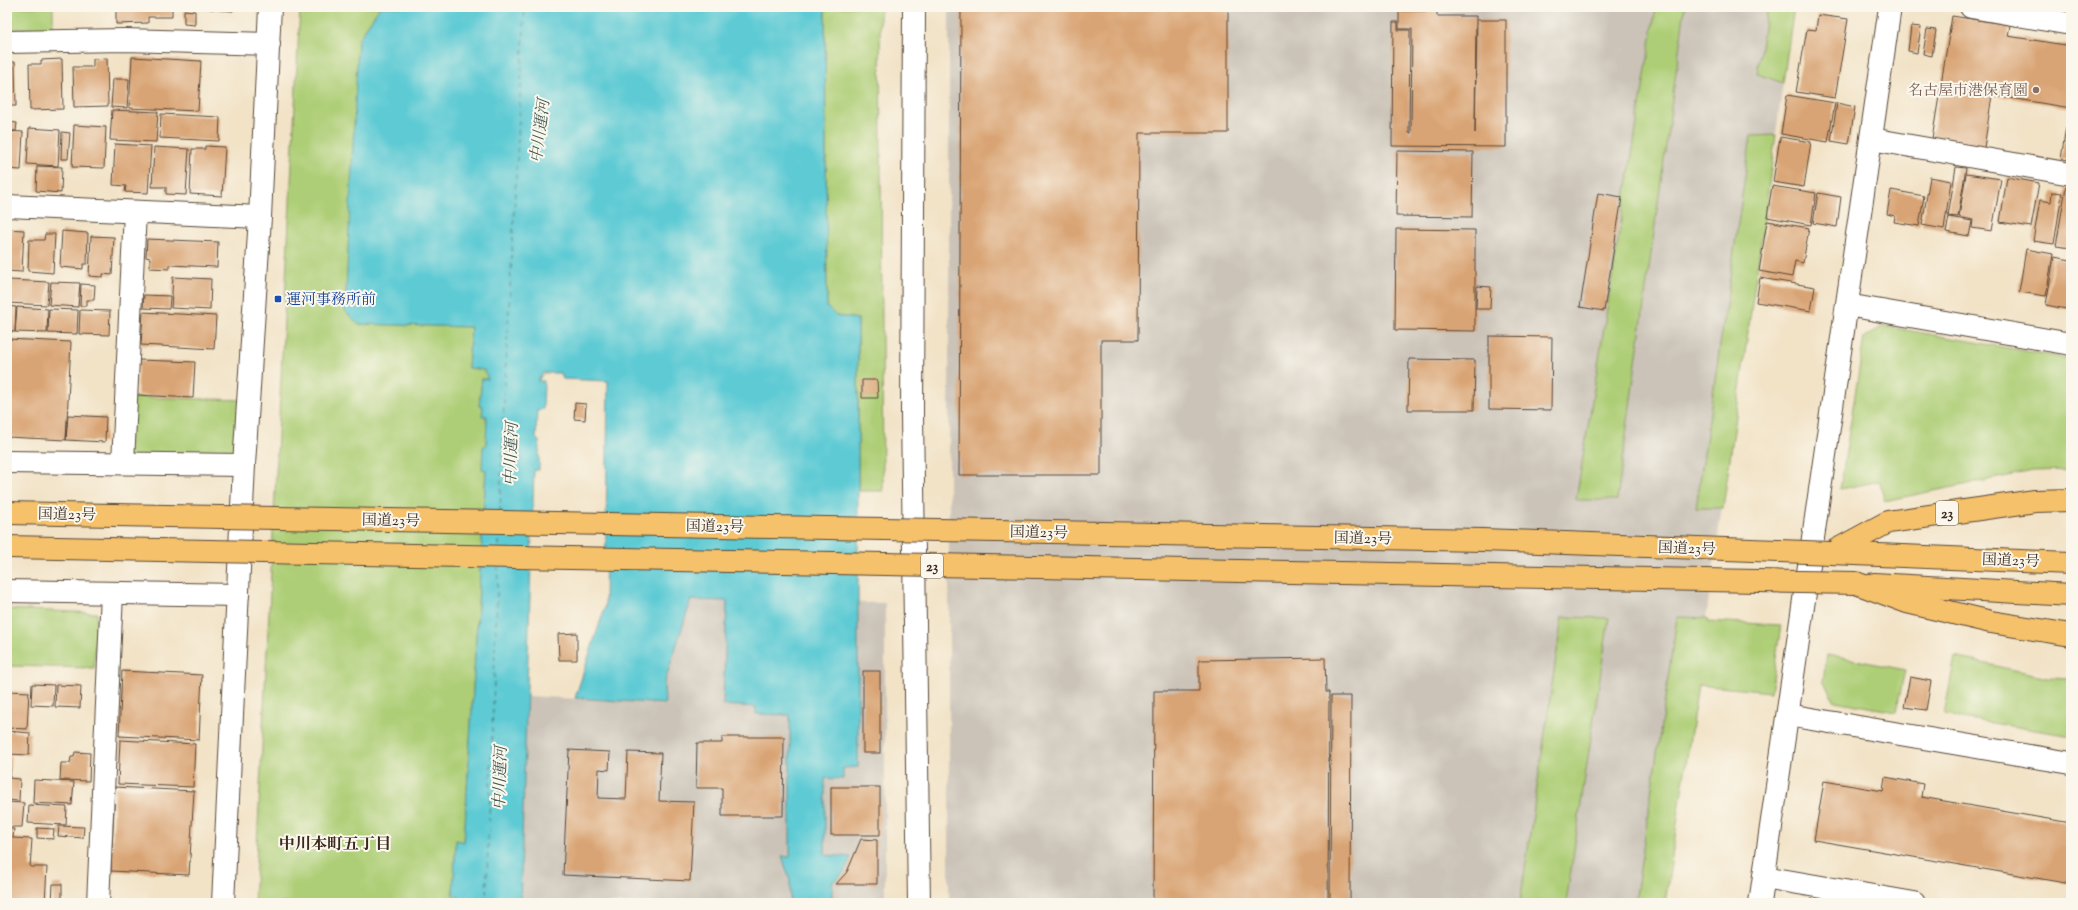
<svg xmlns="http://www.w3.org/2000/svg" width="2078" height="910" font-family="'Sorts Mill Goudy','Noto Serif JP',serif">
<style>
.industrial{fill:#cbc3b8}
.green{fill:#adce76;stroke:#747c4a}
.water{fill:#5dcad4;stroke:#4c7a79}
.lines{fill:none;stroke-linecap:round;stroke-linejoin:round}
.ferry{stroke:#455a55;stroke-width:1;stroke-dasharray:5 4;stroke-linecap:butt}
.building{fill:#d9a475}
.minor-casing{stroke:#564637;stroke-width:24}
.tertiary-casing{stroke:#564637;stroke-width:24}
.trunk-casing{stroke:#564637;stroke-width:24}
.minor{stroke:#fff;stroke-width:22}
.tertiary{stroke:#fff;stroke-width:22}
.trunk{stroke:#f5c16b;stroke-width:22}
.trunk-bridge-casing{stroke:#564637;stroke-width:24;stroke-linecap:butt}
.trunk-bridge{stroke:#f5c16b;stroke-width:22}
.education-dot{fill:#8d6e63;stroke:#fbf7ec;stroke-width:1.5}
.transit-dot{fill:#1a4fb4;stroke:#fbf7ec;stroke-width:1.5}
.labels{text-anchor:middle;stroke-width:4;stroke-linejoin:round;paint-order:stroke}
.shield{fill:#fbf7ec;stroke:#75685c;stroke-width:1}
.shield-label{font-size:14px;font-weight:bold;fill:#3b2a1e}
.education-label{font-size:15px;fill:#785e54;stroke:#fbf7ec;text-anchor:end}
.transit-label{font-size:15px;fill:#164399;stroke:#fbf7ec;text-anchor:start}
.street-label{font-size:15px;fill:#3b2a1e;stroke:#fbf7ec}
.water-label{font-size:16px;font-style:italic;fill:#455a55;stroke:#fbf7ec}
.neighbourhood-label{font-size:16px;font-weight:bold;fill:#3b2a1e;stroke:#fbf7ec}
</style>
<rect width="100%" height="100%" fill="#fbf7ec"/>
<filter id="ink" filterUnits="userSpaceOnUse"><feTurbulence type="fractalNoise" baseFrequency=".025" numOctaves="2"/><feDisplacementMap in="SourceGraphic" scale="8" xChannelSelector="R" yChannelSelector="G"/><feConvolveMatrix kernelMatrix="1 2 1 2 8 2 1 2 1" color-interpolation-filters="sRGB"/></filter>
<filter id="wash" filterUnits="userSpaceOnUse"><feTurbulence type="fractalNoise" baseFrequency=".012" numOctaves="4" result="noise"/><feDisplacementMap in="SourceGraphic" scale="16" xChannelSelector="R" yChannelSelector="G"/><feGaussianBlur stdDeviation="0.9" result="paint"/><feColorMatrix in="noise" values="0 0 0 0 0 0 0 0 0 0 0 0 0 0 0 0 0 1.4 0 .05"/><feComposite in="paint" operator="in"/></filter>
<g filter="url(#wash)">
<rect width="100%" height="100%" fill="#f2e3c7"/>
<g class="industrial">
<polygon points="949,7 1794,7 1665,903 949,903"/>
<polygon points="691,600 885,603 885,903 520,903 527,696 665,704 664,684"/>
</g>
<g class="green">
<rect x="7" y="7" width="46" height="22"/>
<path d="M300,7h80l-22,33v284l113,3 -3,41 16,2 5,9h-7l-3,27h4c7,20 3,42 -1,63l4,1 -22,372 -8,-2 -3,55h5l1,8h-205z"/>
<polygon points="825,7 880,7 883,491 858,491 858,319 836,316 827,307"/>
<polygon points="1656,7 1685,7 1617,500 1576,500"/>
<polygon points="1767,7 1794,7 1783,83 1757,74"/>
<polygon points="1776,135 1723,508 1696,508 1751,136"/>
<polygon points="1883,326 2071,359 2071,470 2033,471 1884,501 1880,481 1840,489 1864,338"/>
<polygon points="126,397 248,400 244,465 123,463"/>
<polygon points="7,609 97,613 94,668 7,666"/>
<polygon points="1562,617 1609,618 1566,903 1520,903"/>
<polygon points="1677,617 1707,618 1707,621 1781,625 1771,692 1698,685 1665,903 1635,903"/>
<polygon points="1827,654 1905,670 1896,712 1835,701 1823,681"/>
<polygon points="1955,657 2047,677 2071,678 2071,736 1944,715"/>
</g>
<polygon class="water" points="380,7 825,7 827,307 836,316 858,319 858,767 843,768 843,779 825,778 825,855 851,857 844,872 832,883 832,903 790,903 790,881 782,856 790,857 790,715 756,714 756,707 723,705 727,601 691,600 664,684 665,704 575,698 605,607 608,381 563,379 560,373 543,373 538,381 544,381 543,409 537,411 536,438 539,441 539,470 534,470 520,903 459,903 458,896 453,895 456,840 464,842 486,470 482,469 483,447 486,445 487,416 482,416 483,406 479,406 482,379 488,379 484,370 468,368 471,327 358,324 345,311 358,40"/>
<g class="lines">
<g class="ferry">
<polyline points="500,512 504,401 525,7"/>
<polyline points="499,546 499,533"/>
<polyline points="486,903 498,567"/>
</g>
</g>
<g id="blocks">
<g class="building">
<polygon points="116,7 172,7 172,17 148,17 148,23 116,24"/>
<polygon points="189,7 233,7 233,11"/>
<polygon points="961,7 1228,7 1228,133 1139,133 1138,340 1101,340 1101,475 959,475"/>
<polygon points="184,10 195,11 195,25 184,24"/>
<polygon points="1399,11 1437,11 1437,16 1476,16 1475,133 1477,20 1506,20 1506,147 1392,146 1393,22 1398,22 1398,30 1410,30 1409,133 1411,133 1412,29 1399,29"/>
<polygon points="1818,15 1848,19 1835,98 1796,92 1807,29 1816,30"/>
<polygon points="1952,16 2010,25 2008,36 2071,46 2071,108 1992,95 1984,148 1932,139"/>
<polygon points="1911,26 1921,27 1917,53 1908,51"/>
<polygon points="1927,29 1936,30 1932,56 1923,54"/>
<polygon points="132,57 201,61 198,111 129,108"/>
<polygon points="107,58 108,106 74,107 73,67 93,67 93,59"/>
<polygon points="62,59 63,109 30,110 29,64 41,64 41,60"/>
<polygon points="7,62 15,62 16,106 7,106"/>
<polygon points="113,79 129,79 127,108 111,107"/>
<polygon points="1787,95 1835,103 1828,142 1781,134"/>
<polygon points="1837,103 1855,107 1849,144 1831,141"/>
<polygon points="112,110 158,112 156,142 110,140"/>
<polygon points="161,114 220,117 219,141 160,138"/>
<polygon points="7,122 17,123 16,131 7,131"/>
<polygon points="74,125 106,127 104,168 72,167"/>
<polygon points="2066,127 2071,128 2071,160 2061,159"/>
<polygon points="29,128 60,130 58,166 27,164"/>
<polygon points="7,131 23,132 21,170 7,169"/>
<polygon points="62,132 70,133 68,159 61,159"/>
<polygon points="1780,137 1811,142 1804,187 1773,182"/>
<polygon points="115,144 151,146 148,193 125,192 126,186 113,185"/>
<polygon points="205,146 225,147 222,196 190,194 192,149 205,149"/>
<polygon points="154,147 189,149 186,195 166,194 166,187 152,187"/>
<polygon points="1397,151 1473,152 1472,217 1396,216"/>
<polygon points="37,166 62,167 61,193 36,191"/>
<polygon points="1956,167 1966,168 1958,217 1948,216"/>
<polygon points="1966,174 2001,179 1992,231 1972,228 1973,220 1959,217"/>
<polygon points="1930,177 1951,181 1944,229 1922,225"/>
<polygon points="2007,177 2039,183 2031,227 2000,222"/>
<polygon points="1772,186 1816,193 1811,225 1767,217"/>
<polygon points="2066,187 2071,188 2071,248 2056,246"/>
<polygon points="1891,190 1924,196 1919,226 1894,222 1895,216 1887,214"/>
<polygon points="2052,192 2062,193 2054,244 2033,241 2040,200 2051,202"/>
<polygon points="1598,193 1622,197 1604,311 1580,307"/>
<polygon points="1818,193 1841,197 1837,227 1813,223"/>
<polygon points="1949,217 1972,221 1969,236 1946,232"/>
<polygon points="1767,221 1809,228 1803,263 1795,261 1792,277 1759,271"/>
<polygon points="7,229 24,230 22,272 7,271"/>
<polygon points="1396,229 1475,230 1475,331 1395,330"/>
<polygon points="62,231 88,233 87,264 83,264 83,269 60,267"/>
<polygon points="45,234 55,234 53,273 28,271 29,240 44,240"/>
<polygon points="91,236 114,237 112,275 103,274 103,277 89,276"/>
<polygon points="147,239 218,242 217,267 169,265 169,269 150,268 150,258 146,257"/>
<polygon points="2026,249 2053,254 2046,296 2019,292"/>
<polygon points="2054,257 2071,260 2071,310 2046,305"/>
<polygon points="173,277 211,279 210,310 171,308"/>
<polygon points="1760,278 1815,287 1811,311 1756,302"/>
<polygon points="9,280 49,282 47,305 7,303 7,283"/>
<polygon points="51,282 80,283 78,307 49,305"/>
<polygon points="81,284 95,285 94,300 87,300 87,306 80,306"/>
<polygon points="1477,286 1491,287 1490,309 1476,309"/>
<polygon points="144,295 170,296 169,309 143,308"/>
<polygon points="7,306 16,307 15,332 7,331"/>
<polygon points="17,307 48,309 47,333 15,332"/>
<polygon points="49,309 78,310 77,334 48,333"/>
<polygon points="80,310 110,311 109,335 79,334"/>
<polygon points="143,312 216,316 214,349 141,345"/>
<polygon points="1489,336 1552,337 1551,410 1489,409"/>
<polygon points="7,339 71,342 66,440 7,437"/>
<polygon points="1409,359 1475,360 1474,410 1408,410"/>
<polygon points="139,360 195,362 193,398 137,395"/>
<polygon points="862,380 877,380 878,398 862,398"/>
<polygon points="575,403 586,404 585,420 574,419"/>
<polygon points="68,415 106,417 105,442 66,440"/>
<polygon points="577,633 577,660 559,660 558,634"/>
<polygon points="1325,658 1326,692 1329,692 1328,903 1153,903 1154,691 1199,691 1199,660"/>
<polygon points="122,671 202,675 199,740 119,736"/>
<rect x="863" y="671" width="17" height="82"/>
<polygon points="1910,677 1931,681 1926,710 1904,707"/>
<polygon points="32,684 54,685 53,706 31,705"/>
<polygon points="56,685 81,686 80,708 55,707"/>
<polygon points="7,691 29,692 27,729 7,728"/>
<polygon points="1331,696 1351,696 1350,903 1330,903"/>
<polygon points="7,731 30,733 29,755 7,754"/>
<polygon points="722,737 784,737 783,816 722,816 722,788 696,788 697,743 722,743"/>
<polygon points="120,740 195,744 193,787 118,784"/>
<polygon points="569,750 610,752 609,770 599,769 598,798 626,799 628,752 661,753 659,801 694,802 690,881 563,875"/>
<polygon points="75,752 90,753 89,781 60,780 61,763 70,763 71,757 74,757"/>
<polygon points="7,756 11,756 10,777 7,777"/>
<polygon points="1885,777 1923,784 1921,797 2071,823 2071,884 1814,840 1824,781 1883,791"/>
<polygon points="7,778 20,779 19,801 7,800"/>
<polygon points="34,780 74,782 72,805 33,803"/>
<polygon points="115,787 194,791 189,875 111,871"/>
<rect x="831" y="787" width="49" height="48"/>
<polygon points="7,802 24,803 22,827 7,827"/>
<polygon points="29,805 67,807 66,825 28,823"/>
<polygon points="59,826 84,827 83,838 58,836"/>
<polygon points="37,828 54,829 53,839 37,838"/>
<polygon points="7,829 14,829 13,838 32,839 30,867 47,867 45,903 7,903"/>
<polygon points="861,839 877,840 877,884 836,884 847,872"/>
<polygon points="53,884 62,884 62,903 52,903"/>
<polygon points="1810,899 1830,902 1830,903 1809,903"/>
</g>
</g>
</g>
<g filter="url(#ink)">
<use href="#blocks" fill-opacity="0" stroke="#564637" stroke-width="1"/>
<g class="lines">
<g class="minor-casing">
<g id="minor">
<polyline points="1971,7 2071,24"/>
<polyline points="7,42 124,40 269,44"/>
<polyline points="1871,139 2071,174"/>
<polyline points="7,206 260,217"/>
<polyline points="1847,305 2071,344"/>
<polyline points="7,462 244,465"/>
<polyline points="123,463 135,212"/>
<polyline points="7,591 238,595"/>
<polyline points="1788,715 2071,763"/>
<polyline points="1764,877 1914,903"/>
<polyline points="98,903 112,593"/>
</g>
</g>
<g class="tertiary-casing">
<g id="tertiary">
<polyline points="914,7 912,414 919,903"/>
<polyline points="223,903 244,465 260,217 270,7"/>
<polyline points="1760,903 1890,7"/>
</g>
</g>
<g class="trunk-casing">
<g id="trunk">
<polyline points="1831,553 1888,522 2035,501 2071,500"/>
<polyline points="1831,553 2071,563"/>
<polyline points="1856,583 1907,602 1991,622 2071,635"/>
<polyline points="1874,584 2071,595"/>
</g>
</g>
<use href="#minor" class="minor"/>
<use href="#tertiary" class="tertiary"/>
<use href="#trunk" class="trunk"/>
<g class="trunk-bridge-casing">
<g id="trunk-bridge">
<polyline points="7,513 1483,540 1831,553"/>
<polyline points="7,547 1856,583"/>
</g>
</g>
<use href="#trunk-bridge" class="trunk-bridge"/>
</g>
</g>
<circle class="education-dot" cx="2036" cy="90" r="4"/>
<rect class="transit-dot" x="274" y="295" width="8" height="8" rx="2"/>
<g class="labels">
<g class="shield">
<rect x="1936" y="501" width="22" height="24" rx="3"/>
<rect x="921" y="554" width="22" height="24" rx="3"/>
</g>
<g class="shield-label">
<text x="1947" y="518">23</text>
<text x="932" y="571">23</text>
</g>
<g class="education-label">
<text x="2028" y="95">名古屋市港保育園</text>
</g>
<g class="transit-label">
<text x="286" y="304">運河事務所前</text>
</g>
<g class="street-label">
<text transform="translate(67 514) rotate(1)" y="5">国道23号</text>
<text transform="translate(391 520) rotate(1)" y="5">国道23号</text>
<text transform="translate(715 526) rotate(1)" y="5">国道23号</text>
<text transform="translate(1039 532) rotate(1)" y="5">国道23号</text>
<text transform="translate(1363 538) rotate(1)" y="5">国道23号</text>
<text transform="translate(1687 548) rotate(2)" y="5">国道23号</text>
<text transform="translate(2011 560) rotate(2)" y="5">国道23号</text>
</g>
<g class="water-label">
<text transform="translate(539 131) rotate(-83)" y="6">中川運河</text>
<text transform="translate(510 454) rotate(-88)" y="6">中川運河</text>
<text transform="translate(499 778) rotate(-88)" y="6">中川運河</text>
</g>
<g class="neighbourhood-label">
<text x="335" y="849">中川本町五丁目</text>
</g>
</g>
<rect width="2078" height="910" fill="none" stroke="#fbf7ec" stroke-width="24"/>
</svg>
